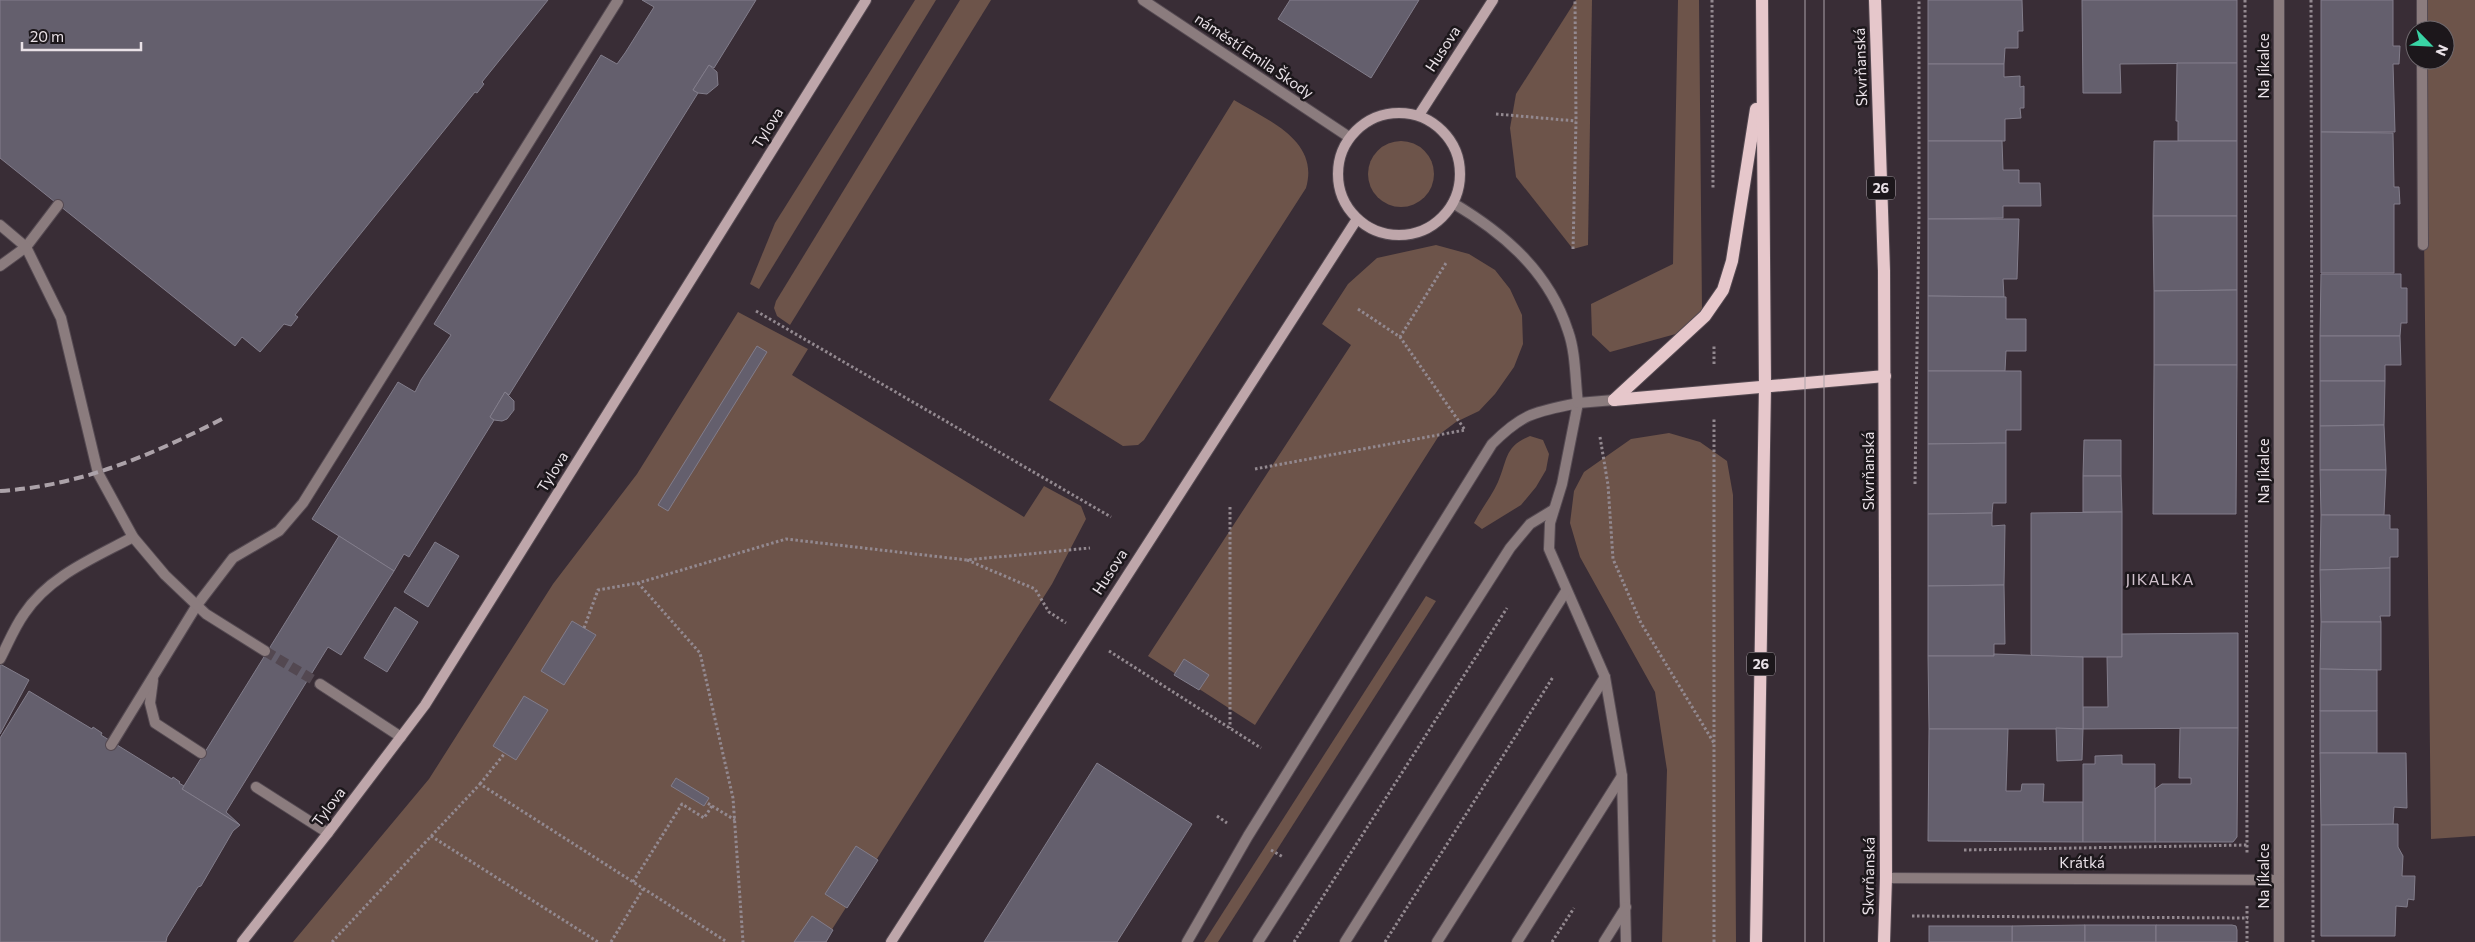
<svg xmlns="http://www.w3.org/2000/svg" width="2475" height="942" font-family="Commissioner,sans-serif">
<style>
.green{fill:#6d544a}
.building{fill:#645f6d;stroke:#827d8b}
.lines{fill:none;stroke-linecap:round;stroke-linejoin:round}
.street-tunnel{stroke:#534851;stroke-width:10;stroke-dasharray:10 5;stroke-linecap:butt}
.lane-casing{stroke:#554a52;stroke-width:12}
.street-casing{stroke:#554a52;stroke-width:12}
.secondary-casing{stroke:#554a52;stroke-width:12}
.primary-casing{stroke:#554a52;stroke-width:14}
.path{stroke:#938990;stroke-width:3;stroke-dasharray:2.5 2.5;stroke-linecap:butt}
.lane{stroke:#8b7c7e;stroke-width:10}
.street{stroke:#8b7c7e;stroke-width:10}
.secondary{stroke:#bea6aa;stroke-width:10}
.primary{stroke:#e6c7cb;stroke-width:12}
.tram{stroke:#aca2a9;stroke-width:1}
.rail{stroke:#aca2a9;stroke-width:4;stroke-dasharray:10 5;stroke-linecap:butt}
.labels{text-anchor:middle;stroke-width:5;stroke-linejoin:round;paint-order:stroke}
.shield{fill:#1c171b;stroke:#aca4aa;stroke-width:1}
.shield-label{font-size:14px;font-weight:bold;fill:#e9e1e7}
.street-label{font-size:15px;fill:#e9e1e7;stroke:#1c171b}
.neighbourhood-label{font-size:16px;letter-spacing:1px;fill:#d1c2cd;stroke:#1c171b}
</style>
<rect width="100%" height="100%" fill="#392d36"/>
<g class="green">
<polygon points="915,0 936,0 759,289 750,284 775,223"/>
<polygon points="960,0 991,0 790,325 777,316 774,308 776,301"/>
<polygon points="1576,0 1592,0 1588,245 1573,249 1516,177 1510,128 1516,94"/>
<polygon points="1678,0 1699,0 1702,310 1683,332 1610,352 1592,335 1591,304 1673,264"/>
<polygon points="2422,0 2475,0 2475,836 2431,839 2422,60 2445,60 2445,30 2422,30"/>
<path d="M1234,100c33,20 86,40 72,88l-162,252 -6,5 -15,1 -74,-46z"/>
<circle cx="1401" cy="174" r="33"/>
<polygon points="1436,245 1469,254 1495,270 1510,289 1522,315 1523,344 1514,367 1495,394 1479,411 1456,422 1440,434 1255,725 1148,656 1351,345 1322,324 1348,284 1377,258"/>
<polygon points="738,312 808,349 792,375 1024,517 1044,486 1081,506 1086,519 1052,584 824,942 293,942 429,779 553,584 637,474"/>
<polygon points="1669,433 1700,442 1727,461 1733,495 1736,942 1662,942 1667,770 1655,692 1580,557 1570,523 1574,491 1584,472 1631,439"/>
<path d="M1530,436l13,4 6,14 -3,16 -10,17 -15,18 -39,24 -8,-6c7,-14 18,-27 24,-41 10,-23 6,-35 32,-46z"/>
<polygon points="1426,596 1436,601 1218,942 1204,942"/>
</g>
<g class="building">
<polygon points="0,0 548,0 482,82 484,84 477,93 475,92 295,315 298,317 291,326 284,324 260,352 242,337 235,346 0,158"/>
<polygon points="642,0 756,0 714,68 709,65 693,90 698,93 509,395 505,392 490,417 494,420 409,557 404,554 394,571 312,519 398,382 415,392 421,380 451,335 434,324 601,55 617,64 625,53 654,7"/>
<polygon points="1290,0 1419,0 1371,78 1278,19"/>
<polygon points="1928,0 2022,0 2023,31 2018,31 2018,48 2005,48 2004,64 1928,64"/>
<polygon points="2082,0 2237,0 2237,63 2120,64 2121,93 2083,93"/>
<polygon points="2321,0 2393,0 2393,46 2400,46 2399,64 2393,64 2395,132 2321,132"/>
<polygon points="2177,63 2237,63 2237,141 2178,141 2178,121 2176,121"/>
<polygon points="1928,64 2004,64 2004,77 2020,76 2020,87 2024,86 2024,108 2020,108 2021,118 2005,119 2005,141 1928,141"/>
<polygon points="709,65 717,72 718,85 707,94 698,93 693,90"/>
<polygon points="2321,132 2393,133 2394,187 2399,187 2400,204 2394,204 2394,273 2321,273"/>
<polygon points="1928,141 2002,141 2003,170 2019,170 2019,183 2040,183 2041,206 2003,206 2003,218 1928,219"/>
<polygon points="2154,141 2237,141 2237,216 2153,216"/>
<polygon points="2153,216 2237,216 2237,290 2154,291"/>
<polygon points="1928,219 2019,219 2017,279 2003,279 2004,297 1928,296"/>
<polygon points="2321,274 2401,274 2401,288 2407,288 2407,323 2401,323 2400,336 2320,336"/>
<polygon points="2237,290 2237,365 2154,365 2154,291"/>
<polygon points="1928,296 2006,297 2006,319 2026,319 2026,351 2006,351 2005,371 1928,371"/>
<polygon points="2320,336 2400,336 2401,365 2385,365 2385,381 2320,381"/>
<polygon points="757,346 767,352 668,511 658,505"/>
<polygon points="2154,365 2237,365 2236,514 2153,514"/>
<polygon points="1928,371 2021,371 2021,430 2006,430 2006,443 1928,444"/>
<polygon points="2320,381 2385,381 2384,425 2320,426"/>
<polygon points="505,392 514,401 514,410 507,419 502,421 494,420 490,417"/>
<polygon points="2384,425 2386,470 2320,470 2320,426"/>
<polygon points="2084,440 2121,440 2121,476 2083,476"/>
<polygon points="2006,443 2006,503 1993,503 1992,513 1928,514 1928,444"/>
<polygon points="2320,470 2386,470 2384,515 2321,515"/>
<polygon points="2083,476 2121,476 2122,512 2083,512"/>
<polygon points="2122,512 2122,657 2033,657 2031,654 2031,513"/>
<polygon points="1992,513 1992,526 2005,525 2004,585 1928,586 1928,514"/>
<polygon points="2321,515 2390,515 2390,529 2398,529 2398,557 2390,557 2390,568 2320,570"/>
<polygon points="339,536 394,571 341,655 328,647 226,812 240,825 182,789"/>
<polygon points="435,542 459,556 428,607 404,592"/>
<polygon points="2390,568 2390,616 2380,616 2381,622 2321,622 2320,570"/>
<polygon points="2004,585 2005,644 1994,644 1994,656 1928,656 1928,586"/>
<polygon points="395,607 418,622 387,672 364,658"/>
<polygon points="572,621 596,635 564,685 541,671"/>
<polygon points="2321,622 2381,622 2381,670 2320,669"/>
<polygon points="2238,633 2238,728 2083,729 2083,707 2108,707 2107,657 2122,657 2122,634"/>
<polygon points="1994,654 2083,657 2083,729 1929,729 1928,656 1994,656"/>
<polygon points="1184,659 1209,675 1199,690 1174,675"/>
<polygon points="0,664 29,680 0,734"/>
<polygon points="2320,669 2377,670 2377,711 2320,711"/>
<polygon points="29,691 92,729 93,727 102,733 101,735 172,779 173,777 180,782 179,783 184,786 182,789 240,825 233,831 201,886 198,887 167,937 166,942 0,942 0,738"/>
<polygon points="524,696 548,710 516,760 493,746"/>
<rect x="2320" y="711" width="57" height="42"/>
<polygon points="2056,728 2083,729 2082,760 2057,761"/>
<polygon points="2180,728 2238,728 2237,837 2233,842 2155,842 2155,789 2162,784 2191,784 2191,778 2179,778"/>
<polygon points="1929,729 2008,729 2006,791 2021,791 2022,784 2044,784 2043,802 2083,802 2083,842 1928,841"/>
<polygon points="2320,753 2406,753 2407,808 2394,807 2393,825 2321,825"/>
<polygon points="2122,755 2122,764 2155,764 2155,842 2083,842 2083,764 2095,764 2095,756"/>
<polygon points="1097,763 1192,824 1117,942 984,942"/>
<polygon points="676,778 709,798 704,806 671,786"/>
<polygon points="2398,824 2398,847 2403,856 2402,876 2415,876 2414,900 2408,899 2407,907 2396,906 2395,936 2321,936 2321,825"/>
<polygon points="856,846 878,860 847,908 825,894"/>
<polygon points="812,916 833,930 826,942 794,942"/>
<polygon points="2085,925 2085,942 2012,942 2012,926"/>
<rect x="2085" y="925" width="71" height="17"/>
<polygon points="2156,925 2232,925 2236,926 2237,930 2237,942 2156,942"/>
<rect x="1929" y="926" width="83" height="16"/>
</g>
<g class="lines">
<polyline class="street-tunnel" points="265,651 320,684"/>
<g class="lane-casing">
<g id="lane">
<polyline points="2422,0 2422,30"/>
<polyline points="2422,60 2423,245"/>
<polyline points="0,266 26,247 58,205"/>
<path d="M0,659c8,-15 14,-31 24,-45 25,-38 70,-56 109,-77"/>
<polyline points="153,680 150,703 155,723 201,753"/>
<polyline points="111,745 197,605 233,558 279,531 303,503 618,0"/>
<polyline points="256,787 328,833"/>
<path d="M1187,942l61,-106 244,-392c32,-32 44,-32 86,-41l-16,81 -12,39 -1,26 56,128 17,99 4,166"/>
<polyline points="1258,942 1510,548 1530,524 1553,510"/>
<polyline points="1345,942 1566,591"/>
<polyline points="1437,942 1605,677"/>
<polyline points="1517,942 1622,776"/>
<polyline points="1604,942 1626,907"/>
</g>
</g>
<g class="street-casing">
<g id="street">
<polyline points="1143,0 1349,137"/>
<polyline points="2279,0 2279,942"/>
<path d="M1453,203c52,31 96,69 115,128 8,22 7,49 10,72l36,-3"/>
<polyline points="0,225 26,247 61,318 98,473 133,537 165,575 206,614 265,651"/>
<polyline points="320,684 401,737"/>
<polyline points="1886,878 2279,880"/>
</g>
</g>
<g class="secondary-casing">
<g id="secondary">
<circle cx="1399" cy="174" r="61"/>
<polyline points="1419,115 1493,0"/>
<polyline points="242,942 328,833 425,705 866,0"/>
<polyline points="891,942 1357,219"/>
</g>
</g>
<g class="primary-casing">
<g id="primary">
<polyline points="1875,0 1884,271 1886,878 1884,942"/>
<polyline points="1614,400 1705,316 1723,290 1732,261 1756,109"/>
<polyline points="1614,400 1885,376"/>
<polyline points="1756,942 1765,386 1762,0"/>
</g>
</g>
<g class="path">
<polyline points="1712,0 1713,189"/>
<polyline points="2245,0 2247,854"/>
<polyline points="2311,0 2313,942"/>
<polyline points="1496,114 1576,121"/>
<polyline points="1573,249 1576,121 1575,0"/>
<polyline points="1358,309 1400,337 1446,263"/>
<polyline points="756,311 1111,517"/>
<polyline points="1714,364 1714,346"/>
<polyline points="1600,437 1608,485 1613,559 1641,623 1714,743"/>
<polyline points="1255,469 1465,430 1400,337"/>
<polyline points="1915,484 1919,215 1919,0"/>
<polyline points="1230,507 1230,728"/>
<polyline points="967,560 1035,589 1049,612 1066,623"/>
<polyline points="638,583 700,653 733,798 743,942"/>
<polyline points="584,628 598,590 638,583 786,539 967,560 1090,548"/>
<polyline points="1109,651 1261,748"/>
<polyline points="480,784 505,753"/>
<polyline points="712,806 735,820"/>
<polyline points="1217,816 1227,823"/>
<polyline points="431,836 598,942"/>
<polyline points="1271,850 1283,857"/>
<polyline points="1964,850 2247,845"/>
<polyline points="633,882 682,804 704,818 712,806 706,802"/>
<polyline points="2247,906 2247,942"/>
<polyline points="1912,916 2248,918"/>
<polyline points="332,942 480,784 727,942"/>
<polyline points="611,942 643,889"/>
<polyline points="1294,942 1507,608"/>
<polyline points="1385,942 1553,677"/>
<polyline points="1552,942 1574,908"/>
<polyline points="1714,942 1714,418"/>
</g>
<use href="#lane" class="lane"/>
<use href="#street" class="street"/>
<use href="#secondary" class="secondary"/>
<use href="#primary" class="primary"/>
<g class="tram">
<polyline points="1824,0 1824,942"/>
<polyline points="1805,942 1805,0"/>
</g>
<path class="rail" d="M0,491c81,-5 154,-37 224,-73"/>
</g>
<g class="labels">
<g class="shield">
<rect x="1867" y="176.5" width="28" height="23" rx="4"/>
<rect x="1747" y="652.5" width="28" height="23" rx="4"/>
</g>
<g class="shield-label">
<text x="1881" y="193">26</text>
<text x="1761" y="669">26</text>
</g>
<g class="street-label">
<text transform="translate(1443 49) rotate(-57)" y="5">Husova</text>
<text transform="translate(1254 56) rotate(34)" y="5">náměstí Emila Škody</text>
<text transform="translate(2264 66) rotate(-90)" y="5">Na Jíkalce</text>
<text transform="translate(1861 67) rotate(-92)" y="5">Skvrňanská</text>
<text transform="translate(768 128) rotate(-58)" y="5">Tylova</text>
<text transform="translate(1869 471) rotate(-90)" y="5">Skvrňanská</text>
<text transform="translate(2264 471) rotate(-90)" y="5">Na Jíkalce</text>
<text transform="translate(553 472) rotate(-58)" y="5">Tylova</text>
<text transform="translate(1110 572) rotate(-57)" y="5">Husova</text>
<text transform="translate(329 807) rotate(-53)" y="5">Tylova</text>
<text x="2082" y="868">Krátká</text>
<text transform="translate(1869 876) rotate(-89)" y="5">Skvrňanská</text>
<text transform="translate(2264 876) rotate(-90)" y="5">Na Jíkalce</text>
</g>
<g class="neighbourhood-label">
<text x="2160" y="585">JIKALKA</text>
</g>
</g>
<g transform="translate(2430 45) rotate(114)"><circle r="24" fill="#1c171b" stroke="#6e686d"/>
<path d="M0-4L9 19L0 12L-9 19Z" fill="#39d4a5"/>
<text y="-8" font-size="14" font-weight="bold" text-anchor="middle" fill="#e9e1e7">N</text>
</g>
<path d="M22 42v8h119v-8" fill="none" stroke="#e9e1e7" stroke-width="2.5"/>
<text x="30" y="42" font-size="15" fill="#e9e1e7" stroke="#1c171b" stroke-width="4" paint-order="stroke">20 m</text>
</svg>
